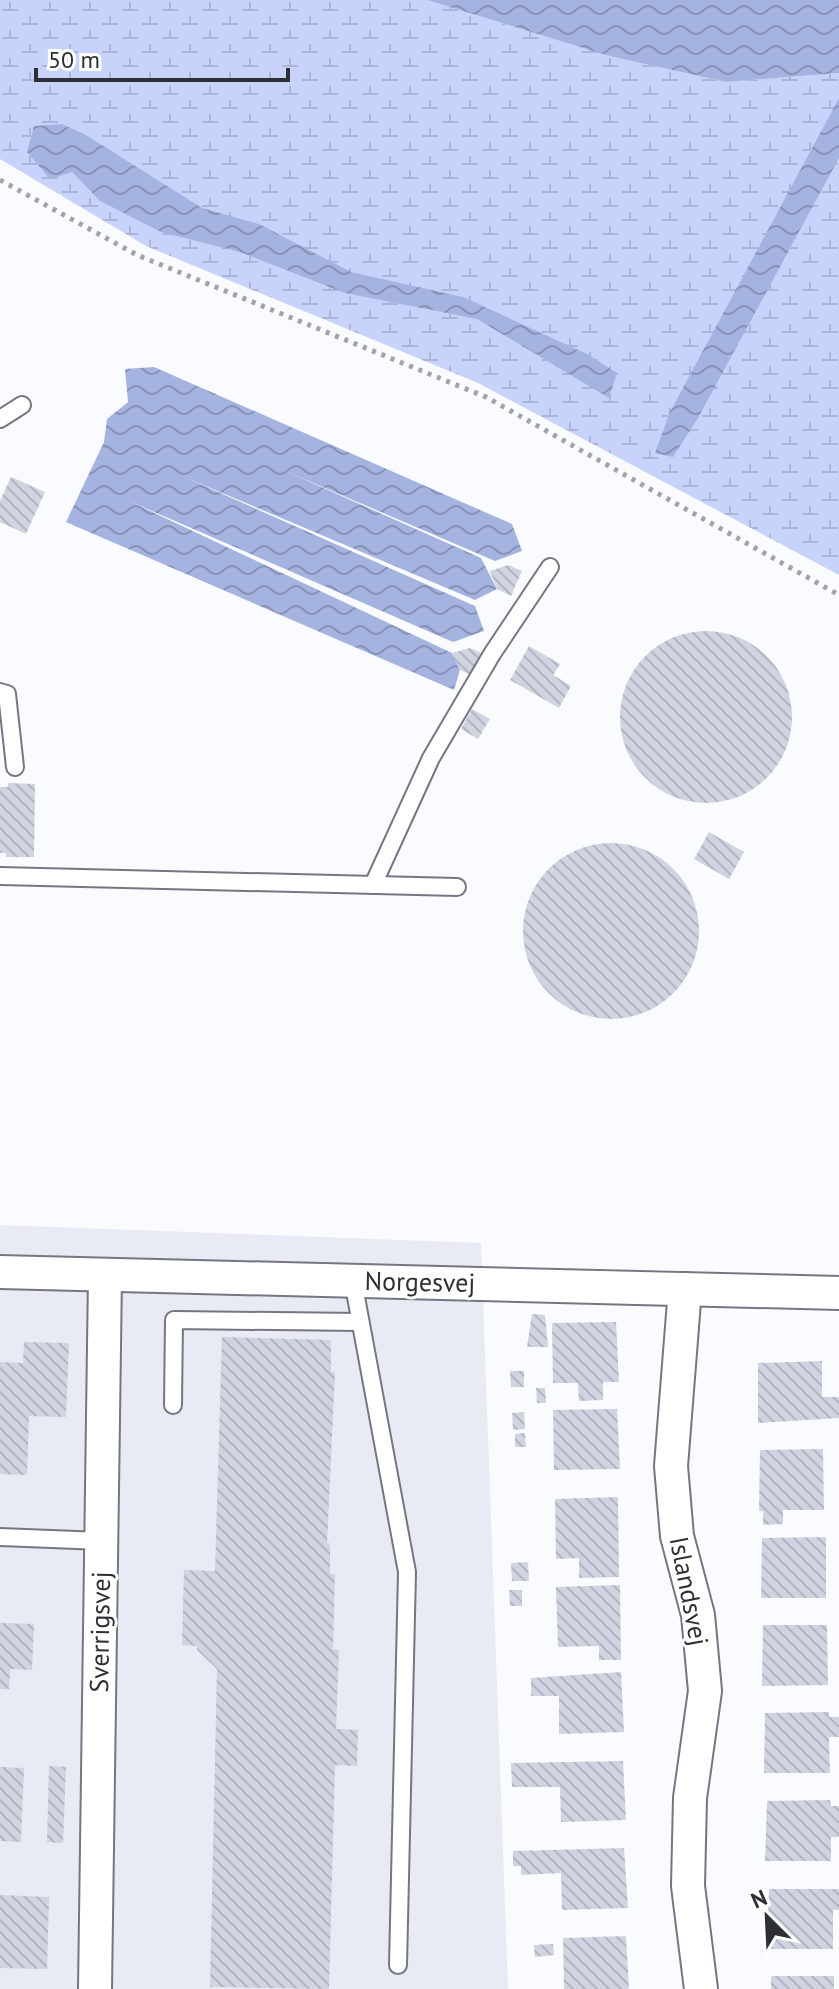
<svg xmlns="http://www.w3.org/2000/svg" width="839" height="1989" font-family="'PT Sans',sans-serif">
<style>
.built{fill:#e8ebf3}
.wetland{fill:url(#wetland-marsh)}
.water{fill:url(#water-waves)}
.building{fill:url(#building-back-hatch)}
.lines{fill:none;stroke-linecap:round;stroke-linejoin:round}
.lane-casing{stroke:#747783;stroke-width:20}
.street-casing{stroke:#747783;stroke-width:36}
.path{stroke:#a2a3a7;stroke-width:5;stroke-dasharray:4 6;stroke-linecap:butt}
.lane{stroke:#fff;stroke-width:16}
.street{stroke:#fff;stroke-width:32}
.labels{text-anchor:middle;stroke-width:6;stroke-linejoin:round;paint-order:stroke}
.street-label{font-size:26px;fill:#2d2f34;stroke:#fff}
</style>
<defs>
<pattern id="wetland-marsh" width="20" height="14" patternUnits="userSpaceOnUse" patternTransform="scale(2)"><rect width="20" height="14" fill="#c7d3fa"/><path d="M1 5h8M5 5V1M11 12h8M15 12V8" fill="none" stroke="#abb5d7"/></pattern>
<pattern id="water-waves" width="16" height="10" patternUnits="userSpaceOnUse" patternTransform="scale(2)"><rect width="16" height="10" fill="#a5b3e1"/><path d="M0 5q4-4 8 0t8 0" fill="none" stroke="#8792b7"/></pattern>
<pattern id="building-back-hatch" width="6" height="6" patternUnits="userSpaceOnUse" patternTransform="scale(2)"><rect width="6" height="6" fill="#d0d4e1"/><path d="M-1 5l2 2M0 0l6 6M5-1l2 2" fill="none" stroke="#b3b6c2"/></pattern>
</defs>
<rect width="100%" height="100%" fill="#fafbfe"/>
<polygon class="built" points="0,1225 481,1243 508,1989 0,1989"/>
<polygon class="wetland" points="0,0 427,0 609,56 726,82 839,73 839,575 478,383 146,246 0,159"/>
<g class="water">
<polygon points="427,0 839,0 839,73 726,82 609,56"/>
<polygon points="839,98 839,158 698,418 673,457 655,453 670,412"/>
<polygon points="62,124 86,135 202,208 259,224 351,272 463,297 587,354 617,373 609,398 477,319 345,293 240,252 161,232 100,201 72,172 50,179 27,152 34,126"/>
<polygon points="154,367 512,524 522,551 495,561 283,470 481,558 497,589 475,600 182,476 475,606 484,631 453,642 129,501 452,653 460,670 454,690 66,522 104,442 107,419 128,402 125,369"/>
</g>
<g class="building">
<polygon points="11,477 45,492 26,534 0,522 0,501"/>
<polygon points="508,565 522,571 511,596 497,589 490,571"/>
<circle cx="706" cy="717" r="86"/>
<polygon points="529,646 560,664 553,675 571,686 559,708 510,680"/>
<polygon points="470,648 484,654 473,676 460,670 452,653"/>
<polygon points="472,709 490,719 478,739 461,729"/>
<polygon points="8,783 35,784 34,857 6,857 6,853 0,853 0,787 8,787"/>
<polygon points="709,832 744,852 729,879 694,859"/>
<circle cx="611" cy="931" r="88"/>
<polygon points="532,1314 545,1315 548,1347 527,1347"/>
<polygon points="616,1322 619,1382 603,1382 603,1400 579,1401 578,1383 553,1383 552,1323"/>
<polygon points="222,1337 331,1340 331,1372 335,1372 327,1544 330,1543 330,1574 335,1574 333,1649 339,1650 336,1729 358,1730 357,1766 335,1765 329,1989 210,1987 217,1669 197,1650 197,1646 182,1645 184,1570 215,1571"/>
<polygon points="24,1342 69,1343 66,1417 29,1416 27,1475 0,1474 0,1362 23,1363"/>
<polygon points="822,1361 822,1397 839,1397 839,1418 758,1423 758,1363"/>
<polygon points="510,1371 524,1371 524,1387 511,1387"/>
<polygon points="536,1388 545,1388 546,1403 537,1403"/>
<polygon points="617,1409 620,1469 554,1470 553,1410"/>
<polygon points="524,1412 525,1429 513,1430 512,1413"/>
<polygon points="525,1433 526,1447 515,1447 515,1434"/>
<polygon points="823,1449 824,1510 783,1510 783,1524 763,1525 763,1511 759,1511 760,1450"/>
<polygon points="618,1497 619,1577 579,1578 579,1558 556,1559 555,1499"/>
<polygon points="826,1537 826,1598 761,1598 762,1538"/>
<polygon points="528,1562 529,1581 512,1581 511,1563"/>
<polygon points="620,1585 621,1660 599,1660 599,1646 558,1647 556,1587"/>
<polygon points="509,1590 522,1590 522,1606 510,1606"/>
<polygon points="0,1623 34,1624 32,1670 10,1669 9,1689 0,1689"/>
<polygon points="763,1625 827,1625 828,1685 762,1686"/>
<polygon points="621,1672 624,1732 559,1734 559,1696 531,1696 531,1678"/>
<polygon points="829,1712 829,1717 839,1717 839,1737 829,1737 830,1773 764,1773 765,1713"/>
<polygon points="623,1761 626,1820 561,1822 560,1787 512,1787 511,1763"/>
<polygon points="49,1766 66,1767 63,1843 47,1842"/>
<polygon points="0,1767 24,1768 21,1842 0,1841"/>
<polygon points="830,1800 831,1806 839,1806 839,1837 831,1837 831,1861 765,1861 767,1801"/>
<polygon points="624,1848 628,1908 562,1910 561,1873 521,1875 521,1866 513,1866 513,1851"/>
<polygon points="769,1889 839,1889 839,1910 833,1910 833,1949 767,1949"/>
<polygon points="0,1895 49,1897 47,1969 0,1968"/>
<polygon points="626,1936 629,1989 564,1989 563,1938"/>
<polygon points="553,1944 554,1955 535,1957 534,1945"/>
<rect x="771" y="1976" width="63" height="13"/>
</g>
<g class="lines">
<g class="lane-casing">
<g id="lane">
<polyline points="0,419 22,405"/>
<polyline points="0,692 7,694 15,767"/>
<polyline points="0,876 457,887"/>
<polyline points="373,885 431,758 492,654 550,567"/>
<polyline points="353,1281 407,1572 398,1965"/>
<polyline points="173,1405 174,1320 360,1322"/>
<polyline points="0,1537 102,1541"/>
</g>
</g>
<g class="street-casing">
<g id="street">
<polyline points="0,1272 839,1293"/>
<polyline points="685,1289 671,1466 677,1536 698,1615 705,1691 690,1798 688,1886 701,1989"/>
<polyline points="95,1989 105,1275"/>
</g>
</g>
<polyline class="path" points="0,180 137,255 486,397 839,595"/>
<use href="#lane" class="lane"/>
<use href="#street" class="street"/>
</g>
<g class="labels">
<g class="street-label">
<text transform="translate(420 1282) rotate(1)" y="9">Norgesvej</text>
<text transform="translate(689 1591) rotate(79)" y="9">Islandsvej</text>
<text transform="translate(100 1632) rotate(-89)" y="9">Sverrigsvej</text>
</g>
</g>
<g transform="translate(767 1917) rotate(336)" stroke="#ffffff" stroke-width="6" paint-order="stroke">
<path d="M0-6L14 30L0 20L-14 30Z" fill="#2d2f34"/>
<text y="-12" font-size="22" font-weight="bold" text-anchor="middle" fill="#2d2f34">N</text>
</g>
<path d="M36 68v12h252v-12" fill="none" stroke="#2d2f34" stroke-width="4"/>
<text x="48" y="68" font-size="24" fill="#2d2f34" stroke="#ffffff" stroke-width="6" paint-order="stroke">50 m</text>
</svg>
